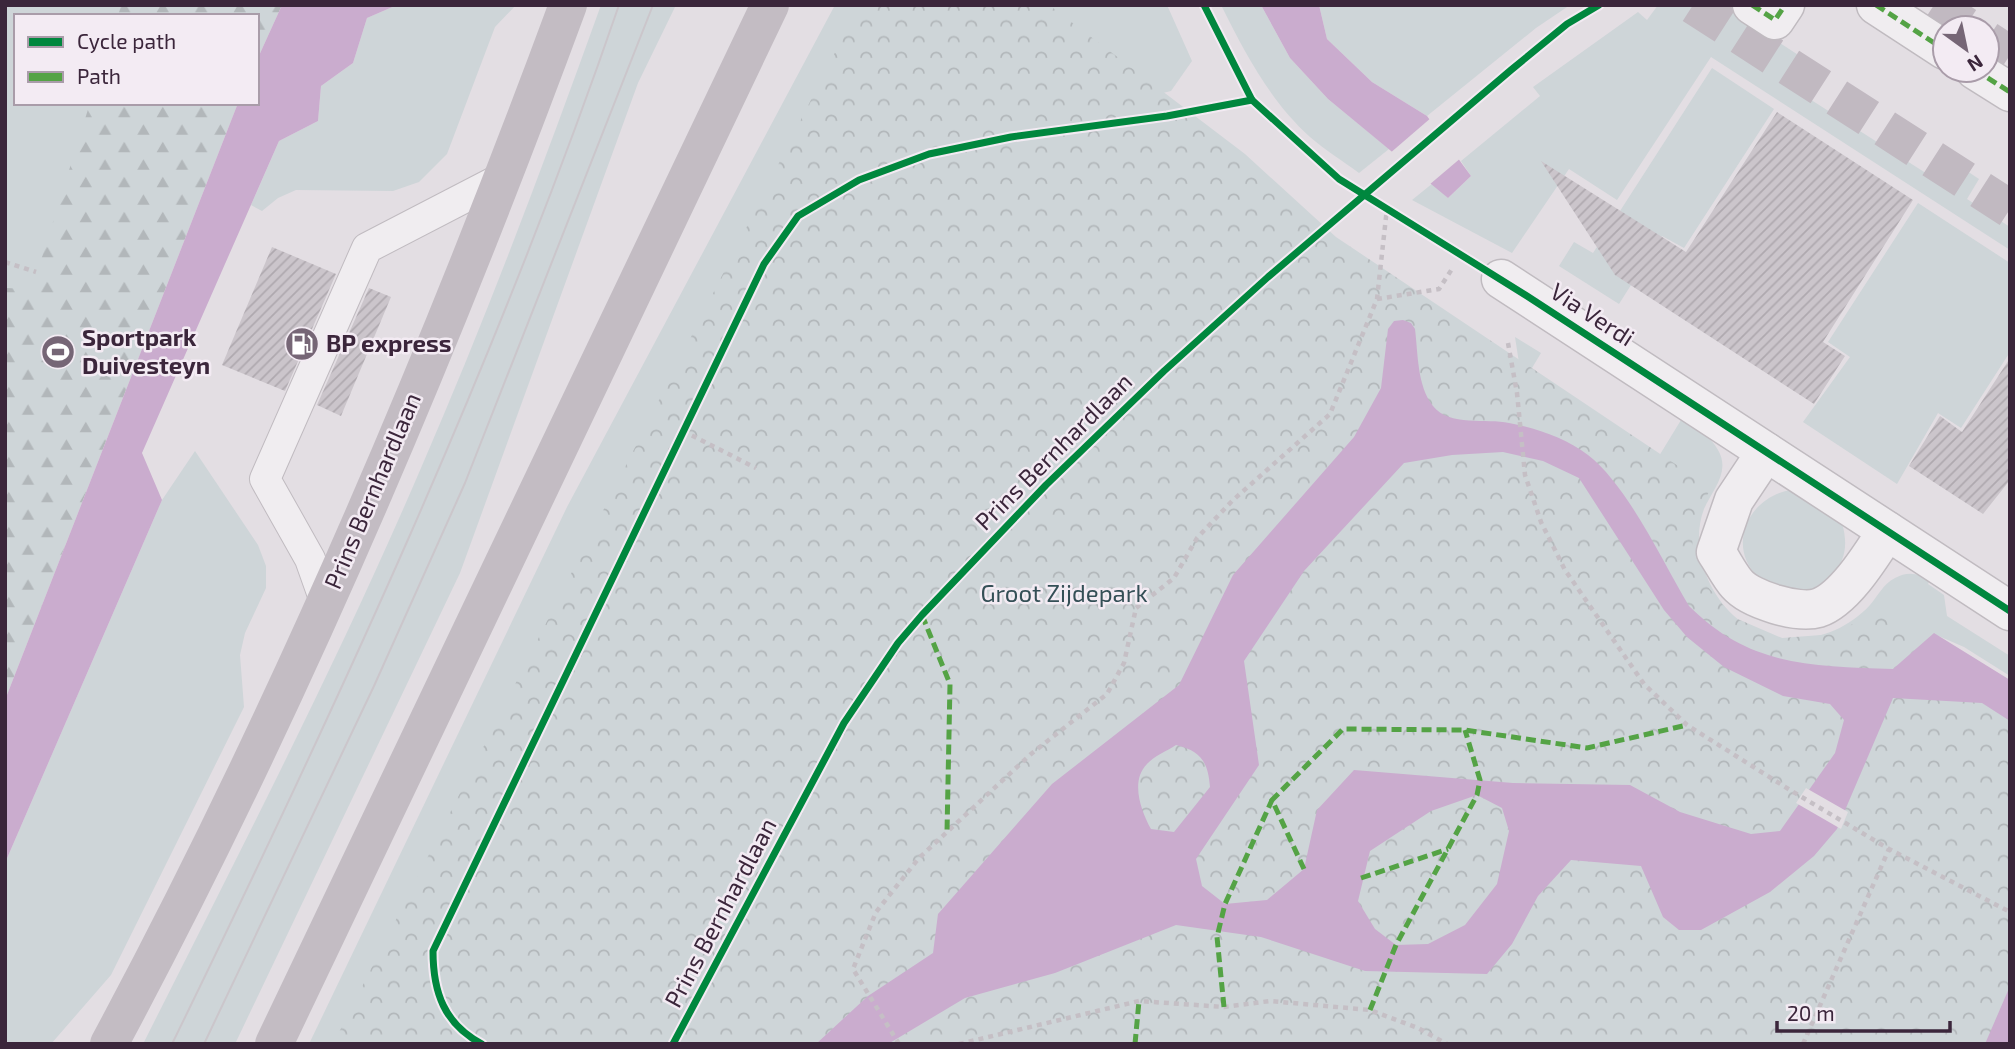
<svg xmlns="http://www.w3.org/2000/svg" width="2015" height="1049" font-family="'Exo 2',sans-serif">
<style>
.green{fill:#ced5d8}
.forest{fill:url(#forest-firs)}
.park{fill:url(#park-crowns)}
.water{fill:#caacce;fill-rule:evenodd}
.pier{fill:#e3dee3}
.building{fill:url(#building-hatch)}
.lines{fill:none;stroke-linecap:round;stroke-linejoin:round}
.primary-tunnel{stroke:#c1b9c1;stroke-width:38;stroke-dasharray:38 19;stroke-linecap:butt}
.service-casing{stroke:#c0bbc0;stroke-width:32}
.pedestrian-casing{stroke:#c0bbc0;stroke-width:41}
.minor-casing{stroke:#c0bbc0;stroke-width:41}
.path{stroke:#c5bfc5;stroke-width:4.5;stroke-dasharray:5 5;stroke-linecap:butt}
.service{stroke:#f0edf0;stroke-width:30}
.pedestrian{stroke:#f0edf0;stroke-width:38}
.minor{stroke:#f0edf0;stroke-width:38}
.secondary{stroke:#c3bcc3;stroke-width:38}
.tram{stroke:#cbc6cb;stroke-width:2}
.quiet{stroke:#54a345;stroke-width:5;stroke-dasharray:10 5;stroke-linecap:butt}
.cycleway-casing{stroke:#f3ebf3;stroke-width:11}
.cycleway{stroke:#00873e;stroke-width:7}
.labels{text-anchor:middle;stroke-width:5;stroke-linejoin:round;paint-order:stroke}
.street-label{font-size:24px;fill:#3b263b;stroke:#f3ebf3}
.poi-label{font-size:24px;font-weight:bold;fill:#3b263b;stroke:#f3ebf3;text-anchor:start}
.park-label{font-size:24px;fill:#344f56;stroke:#f3ebf3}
</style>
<defs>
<pattern id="forest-firs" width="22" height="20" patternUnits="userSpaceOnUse" patternTransform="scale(1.75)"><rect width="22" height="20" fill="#ced5d8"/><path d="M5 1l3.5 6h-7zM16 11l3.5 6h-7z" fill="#b2b7ba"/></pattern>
<pattern id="park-crowns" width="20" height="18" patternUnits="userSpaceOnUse" patternTransform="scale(1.75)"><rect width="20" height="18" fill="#ced5d8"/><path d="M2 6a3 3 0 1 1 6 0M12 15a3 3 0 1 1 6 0" fill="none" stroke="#b2b7ba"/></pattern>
<pattern id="building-hatch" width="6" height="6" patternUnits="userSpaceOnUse" patternTransform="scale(1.75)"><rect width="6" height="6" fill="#cbc5cb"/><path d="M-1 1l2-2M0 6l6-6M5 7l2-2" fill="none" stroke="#afa9af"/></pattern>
</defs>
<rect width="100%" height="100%" fill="#e3dee3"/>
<g class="green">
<polygon points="5,5 258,5 253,16 16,16 16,103 216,103 5,601"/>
<polygon points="397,5 516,5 495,27 447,154 419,182 393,191 296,190 278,198 262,211 251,205 279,141 318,121 321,86 353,63 367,18"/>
<path d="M601,5h75l-38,78 -178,490 -225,471h-92c96,-191 194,-380 278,-576 66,-152 124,-307 180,-463z"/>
<polygon points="835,5 1167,5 1192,61 1171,91 1106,107 440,1044 309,1044 567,507"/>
<path d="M1221,5h40l29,53 38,41 61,50 -30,24c-16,-12 -34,-23 -49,-36 -40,-36 -65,-84 -89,-132z"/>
<polygon points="1319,5 1570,5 1536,28 1427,116 1372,82 1327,39"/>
<polygon points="1658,5 1722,5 1809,62 1794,89 1932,177 1946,157 1979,179 1967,199 2010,227 2010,250 1711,57 1617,200 1569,169 1512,253 1412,200 1433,183 1448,198 1471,176 1461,161 1540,96 1533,87 1638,12 1647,20"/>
<polygon points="1712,68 1774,109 1684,248 1662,236 1619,304 1559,266 1574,242 1593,253"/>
<polygon points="1918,203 2010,263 2010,352 1961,428 1938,413 1897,484 1803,422 1850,357 1828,342"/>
<path d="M1515,337l26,16 -12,20 130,83 22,-36c13,8 30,16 37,30 13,22 -6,40 -14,59 -15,39 5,91 39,114 40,28 95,17 127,-18 8,-9 13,-21 25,-27 12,-7 24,-5 35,2l-2,4 16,11 3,21 63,40v20l-46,-29 -30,-13 -41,35 -122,-12 -242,-229z"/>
<polygon points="195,451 258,545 266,566 266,588 245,633 240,655 244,707 111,975 51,1044 5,1044 5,863 162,500"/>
<path d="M1790,490l52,33c6,21 4,38 -11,54 -14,15 -30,19 -48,12 -8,-3 -18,-5 -24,-11 -34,-32 -10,-81 31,-88z"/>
</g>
<g class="forest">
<polygon points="121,5 282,5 257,60 257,16 118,16"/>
<polygon points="90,103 238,103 5,700 5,288 32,289"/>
</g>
<polygon class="park" points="859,5 1049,5 1245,154 1336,237 1711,488 1692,524 1693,569 1733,617 1782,638 1834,634 1875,612 2010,698 2010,1044 333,1044"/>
<g class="water">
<polygon points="282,5 397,5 367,18 353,63 321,86 318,121 279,141 142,453 162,500 5,863 5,700 238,103 257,103 257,60"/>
<polygon points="1261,5 1319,5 1327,39 1372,82 1427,116 1471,176 1448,198 1328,99 1290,58"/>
<path d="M1403,320l8,3 4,6c3,24 2,57 18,77 16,21 54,12 76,17 27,5 57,15 79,32 40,31 74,106 101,151 61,61 123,60 204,63l41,-36 76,47v41l-28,-18 -89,-5 -56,131 -23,27 -44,36 -69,38h-22l-16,-13 -22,-51 -70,-6 -33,36 -26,48 -25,30 -122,-3 -104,-34 -85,-12 -121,48 -90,25 -77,46h-72l52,-48 65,-43 5,-39 114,-130 127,-99 54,-110 121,-138 27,-49 7,-59 6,-8zM1503,452l40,9 36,17 85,132 23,27 37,30 59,29 47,8 14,16 -9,33 -55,78 -29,3 -71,-22 -50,-27 -117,-2 -159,-13 -37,40 -13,59 -37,31 -42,4 -23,-18 -6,-27 63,-94 -15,-104 60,-90 100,-108 48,-8zM1176,745c25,6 32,17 34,42l-36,45 -23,-3c-10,-18 -21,-48 -4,-65 7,-8 20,-13 29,-19zM1477,795l25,13 7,23 -12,53 -32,41 -37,19 -32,1 -21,-16 -17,-28 12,-50 61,-40z"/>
<polygon points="2010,986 2010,1044 1985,1044"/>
</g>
<g class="pier">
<polygon points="1432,117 1462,157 1429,185 1389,154"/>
<polygon points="1806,788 1848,812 1841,829 1796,803"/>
</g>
<g class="building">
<polygon points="1777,112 1913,200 1823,342 1845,356 1814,404 1615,275 1541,161 1686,252"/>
<polygon points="272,247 336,274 285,391 222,365"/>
<polygon points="369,288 391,297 341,416 317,405"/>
<polygon points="2010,358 2010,480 1983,514 1909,466 1940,416 1962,432"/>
</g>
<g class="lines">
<g class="primary-tunnel">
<polyline points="1693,5 2010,209"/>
<polyline points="1934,5 1969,28"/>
<polyline points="1987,40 2010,55"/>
</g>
<g class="service-casing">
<polyline id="service" points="326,604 310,559 265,479 367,248 504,177"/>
</g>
<g class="pedestrian-casing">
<g id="pedestrian">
<polyline points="1752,5 1775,20 1785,5"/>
<polyline points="1876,5 1945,50"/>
<polyline points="1975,70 2010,92"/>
</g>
</g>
<g class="minor-casing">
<g id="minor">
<polyline points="1501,279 2010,611"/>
<path d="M1766,452l-32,48 -18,52c7,10 13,23 21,32 14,16 61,30 81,24 27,-9 54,-54 69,-77"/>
</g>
</g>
<g class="path">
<polyline points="5,262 36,272"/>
<polyline points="1377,299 1439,289 1452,269"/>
<polyline points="1508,343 1517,393 1525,475 1541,522 1565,570 1644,684 1687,725 1790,790 1889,849 2010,912"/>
<polyline points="683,431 756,468"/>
<polyline points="899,1044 853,969 876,912 919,858 1031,754 1107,694 1124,663 1136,608 1174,578 1197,538 1232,501 1330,414 1377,299 1387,208"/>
<polyline points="959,1044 1139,1001 1224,1007 1270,1001 1370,1010 1418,1028 1447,1044"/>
<polyline points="1803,1044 1889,849"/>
</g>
<use href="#service" class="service"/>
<use href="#pedestrian" class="pedestrian"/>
<use href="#minor" class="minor"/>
<g class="secondary">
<path d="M109,1044c179,-333 328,-684 459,-1039"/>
<polyline points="274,1044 770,5"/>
</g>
<g class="tram">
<path d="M172,1044c165,-338 325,-683 447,-1039"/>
<polyline points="204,1044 374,686 465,483 653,5"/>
</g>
<g class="quiet">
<polyline points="1752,5 1775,20 1785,5"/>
<polyline points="1876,5 1945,50"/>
<polyline points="1975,70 2010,92"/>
<polyline points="922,615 950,684 947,832"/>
<polyline points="1304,869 1272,800 1343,729 1465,730 1587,748 1687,725"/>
<polyline points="1361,878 1448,849"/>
<polyline points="1224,1007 1217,937 1225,904 1272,800"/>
<polyline points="1370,1010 1396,945 1477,795 1480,780 1465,730"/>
<polyline points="1135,1044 1139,1001"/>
</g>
<g class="cycleway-casing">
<g id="cycleway">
<polyline points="1204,5 1252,100 1339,179 1527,296 2010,611"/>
<path d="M482,1044c-38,-20 -49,-52 -49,-93l331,-687 34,-48 61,-36 70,-26 82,-17 156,-21 85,-16"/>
<polyline points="673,1044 844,723 898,643 922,615 1046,485 1164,371 1268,277 1511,70 1567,24 1599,5"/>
</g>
</g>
<use href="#cycleway" class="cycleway"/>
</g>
<defs>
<g id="fuel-disc" transform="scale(1.75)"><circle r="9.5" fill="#766676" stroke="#f3ebf3"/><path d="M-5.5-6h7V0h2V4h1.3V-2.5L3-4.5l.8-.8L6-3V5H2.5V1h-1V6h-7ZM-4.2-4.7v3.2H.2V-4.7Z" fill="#fff"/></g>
<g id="stadium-disc" transform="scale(1.75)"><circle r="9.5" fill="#766676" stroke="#f3ebf3"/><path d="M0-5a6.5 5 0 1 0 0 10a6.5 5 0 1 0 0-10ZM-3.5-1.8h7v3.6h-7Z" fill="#fff"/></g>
</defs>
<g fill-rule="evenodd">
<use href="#fuel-disc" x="302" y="344"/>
<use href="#stadium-disc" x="58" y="352"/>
</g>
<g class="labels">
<g class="street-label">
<text transform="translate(1592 315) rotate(33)" y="8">Via Verdi</text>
<text transform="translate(1054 452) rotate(-45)" y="8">Prins Bernhardlaan</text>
<text transform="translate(373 491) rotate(-67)" y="8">Prins Bernhardlaan</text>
<text transform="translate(721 913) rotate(-62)" y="8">Prins Bernhardlaan</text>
</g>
<g class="poi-label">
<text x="82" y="346">Sportpark<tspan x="82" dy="28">Duivesteyn</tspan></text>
<text x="326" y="352">BP express</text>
</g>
<g class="park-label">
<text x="1064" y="602">Groot Zijdepark</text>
</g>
</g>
<rect width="2015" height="1049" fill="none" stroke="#3b263b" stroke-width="14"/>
<rect x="14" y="14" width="245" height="91" fill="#f3ebf3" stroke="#a99ca9" stroke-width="2"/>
<rect x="28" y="37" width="35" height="10" fill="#00873e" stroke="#a99ca9" stroke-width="2"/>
<text x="77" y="49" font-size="21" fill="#3b263b">Cycle path</text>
<rect x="28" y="72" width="35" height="10" fill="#54a345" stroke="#a99ca9" stroke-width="2"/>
<text x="77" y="84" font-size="21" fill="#3b263b">Path</text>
<g transform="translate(1966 49) rotate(147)"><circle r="33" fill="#f3ebf3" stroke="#a99ca9" stroke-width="2"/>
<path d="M0-5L12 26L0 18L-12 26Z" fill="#766676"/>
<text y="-10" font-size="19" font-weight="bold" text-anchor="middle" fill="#3b263b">N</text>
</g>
<path d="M1777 1021v10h173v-10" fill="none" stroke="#3b263b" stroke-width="3.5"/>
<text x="1787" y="1021" font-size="21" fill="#3b263b" stroke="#f3ebf3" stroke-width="5" paint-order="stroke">20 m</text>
</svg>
